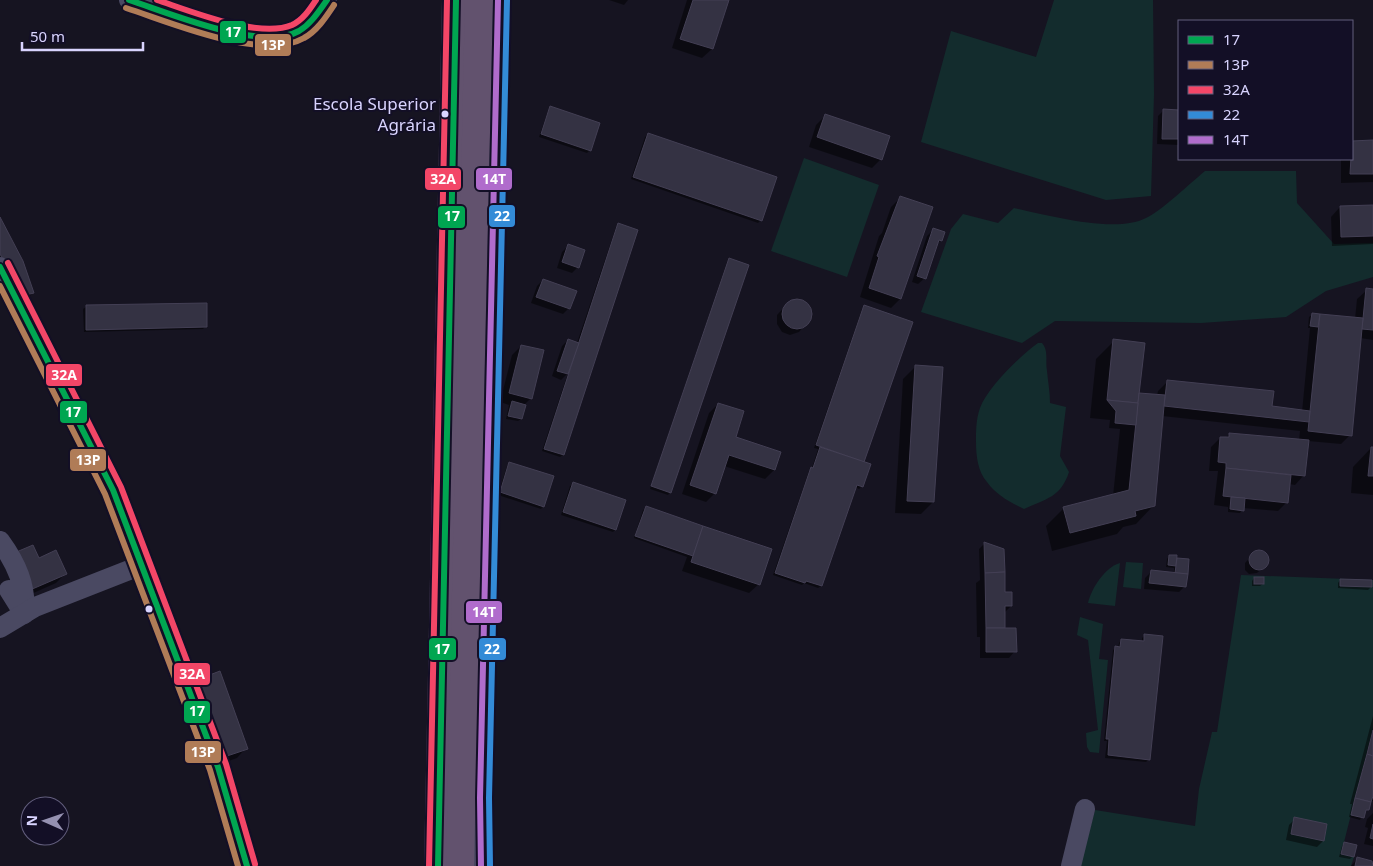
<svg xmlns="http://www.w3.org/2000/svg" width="1373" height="866" font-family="'Noto Sans',sans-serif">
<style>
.green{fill:#132c2d}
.shadow{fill:#0007}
.building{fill:#343243;stroke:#433f54}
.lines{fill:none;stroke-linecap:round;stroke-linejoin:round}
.minor{stroke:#4a4962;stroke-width:20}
.trunk{stroke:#62526e;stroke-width:28}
.bus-1-casing{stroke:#130f26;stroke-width:10}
.bus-2-casing{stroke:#130f26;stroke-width:10}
.bus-3-casing{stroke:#130f26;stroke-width:10}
.bus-4-casing{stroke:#130f26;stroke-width:10}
.bus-5-casing{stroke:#130f26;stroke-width:10}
.bus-1{stroke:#00a651;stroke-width:6}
.bus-2{stroke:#b07c57;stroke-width:6}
.bus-3{stroke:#f34667;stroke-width:6}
.bus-4{stroke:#338bd7;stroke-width:6}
.bus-5{stroke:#b06ccc;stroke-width:6}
.bus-dot{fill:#d9d4ff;stroke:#130f26;stroke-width:2}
.labels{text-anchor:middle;stroke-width:4;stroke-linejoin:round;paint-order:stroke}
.bus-label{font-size:17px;fill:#d9d4ff;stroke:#130f26;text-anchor:end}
.line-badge{stroke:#130f26;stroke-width:2}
.badge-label{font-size:14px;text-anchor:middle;font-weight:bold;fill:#fff}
</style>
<rect width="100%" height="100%" fill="#161421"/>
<g class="green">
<polygon points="1054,0 1153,0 1154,94 1151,196 1106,200 921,142 951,31 1036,57"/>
<polygon points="804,158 879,185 847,277 771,251"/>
<path d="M1205,171h91l1,32 37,41 39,-1v34l-47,14 -40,26 -85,6 -146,-2 -33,22 -101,-31 30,-83 12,-15 35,9 16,-15c34,7 101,26 132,10 18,-9 43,-34 59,-47z"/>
<path d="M1038,343h4c7,8 3,18 5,28 1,11 3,21 3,32l16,4 -6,49 9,16c-8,25 -23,27 -45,37 -14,-7 -28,-14 -37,-27 -9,-10 -11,-26 -11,-40 0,-11 0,-23 4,-34 8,-21 39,-51 58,-65z"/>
<polygon points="1126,562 1143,563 1141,589 1123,587"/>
<path d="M1120,563l-5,43 -27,-3c3,-14 17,-36 32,-40z"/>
<polygon points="1241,575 1373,580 1373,728 1341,854 1354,857 1351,866 1080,866 1095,810 1195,826 1199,789 1212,732 1217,732"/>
<polygon points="1080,617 1103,624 1099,659 1108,660 1099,753 1090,752 1087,747 1086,733 1098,730 1088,640 1077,635"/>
</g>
<g class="shadow">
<polygon points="609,0 628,0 624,5"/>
<polygon points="687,0 727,0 712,49 702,58 672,48"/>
<polygon points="551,108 590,150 587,153 539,137 548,111"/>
<polygon points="1164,110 1179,111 1178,145 1157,144 1158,116"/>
<polygon points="825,116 881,159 872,168 809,147 816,125"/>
<polygon points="648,134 761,220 758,223 631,179 645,137"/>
<polygon points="1352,142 1373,142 1373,182 1341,183 1341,159 1352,159"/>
<polygon points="900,198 900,299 891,308 860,297 879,236 882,233 891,207"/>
<polygon points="1373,206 1373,244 1332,246 1331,217 1340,207"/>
<polygon points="0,220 33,293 23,302 0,281"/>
<polygon points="618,225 636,231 563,455 560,457 542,451 568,373 561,380 552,376 562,346 568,340 577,343 616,227"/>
<polygon points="933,230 941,240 935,246 925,278 918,284 912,282 927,236"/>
<polygon points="568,246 578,267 572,273 557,268 562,252"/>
<polygon points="729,259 670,492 668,495 650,489 727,262"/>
<polygon points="543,280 569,308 563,314 531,303 537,286"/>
<polygon points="1367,290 1373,290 1373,340 1360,338 1350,435 1341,444 1308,441 1304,475 1295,485 1289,484 1287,502 1278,511 1243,508 1240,513 1228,512 1228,507 1214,505 1218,471 1209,471 1211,447 1220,438 1225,438 1230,434 1299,441 1300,431 1162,416 1154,505 1136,524 1123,527 1117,534 1052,551 1046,526 1064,508 1113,496 1120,429 1109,428 1110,420 1090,418 1096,359 1114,341 1138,394 1157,396 1158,391 1167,382 1271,408 1302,412 1310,328 1308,328 1309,317 1312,315 1355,319 1357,299"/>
<polygon points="798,299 806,302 811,309 811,318 799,332 790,335 782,332 777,324 777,315 789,302"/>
<polygon points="86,307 206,326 203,329 84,332 83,309"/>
<polygon points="865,307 862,486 859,489 855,487 821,586 818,588 804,583 802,585 773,575 809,471 812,468 818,449 814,448 862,309"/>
<polygon points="521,346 531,398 524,405 521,419 518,421 506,419 509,405 500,402 512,355"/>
<polygon points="916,366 933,502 921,514 895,513 903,379"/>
<polygon points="718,404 734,437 780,453 774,470 765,479 724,466 715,493 706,502 682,494 709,413"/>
<polygon points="1371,448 1373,449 1373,495 1351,493 1353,467"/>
<polygon points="510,463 543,506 541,509 498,495 507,466"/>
<polygon points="573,484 615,530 613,532 561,515 570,486"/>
<polygon points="646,508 759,584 749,593 682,571 687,557 634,538 643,510"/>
<polygon points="985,543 1004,593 1011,606 1004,613 1004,628 1015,651 1009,658 980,658 980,637 977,637 976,583 980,580 979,549"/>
<polygon points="1256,551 1264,552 1268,559 1264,567 1257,573 1249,574 1245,570 1245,563"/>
<polygon points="1169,556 1175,559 1188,560 1185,586 1179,592 1144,589 1145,578 1151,572 1174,574 1174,568 1166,567 1167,559"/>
<polygon points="38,559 65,574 56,583 20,599"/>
<polygon points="1254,578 1263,584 1260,586 1252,586 1252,581"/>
<polygon points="1340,580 1371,587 1368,590 1338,588 1338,583"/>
<polygon points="1145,635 1149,759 1146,762 1105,758 1107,741 1104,741 1113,650 1116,648 1118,648 1119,643 1121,640 1142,642 1142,638"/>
<polygon points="185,691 246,748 237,758 212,767"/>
<polygon points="1373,716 1373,801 1370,801 1368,809 1364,812 1360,820 1349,817 1352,804 1350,804"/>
<polygon points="1373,813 1373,846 1364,844 1368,828 1365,827 1367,819"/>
<polygon points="1295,819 1323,841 1317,847 1286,840 1289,825"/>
<polygon points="1344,843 1352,857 1350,859 1339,857 1342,846"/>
<polygon points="1357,859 1371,862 1373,866 1351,866"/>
</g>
<g class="building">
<polygon points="693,0 729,0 713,49 680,39"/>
<polygon points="550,106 600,123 591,151 541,134"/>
<polygon points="1163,109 1179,110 1179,139 1162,139"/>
<polygon points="825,114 890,136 882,160 817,137"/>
<polygon points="648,133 777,177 762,221 633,177"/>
<polygon points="1373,140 1373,174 1350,174 1352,141"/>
<polygon points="900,196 933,207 901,299 869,288 879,257 877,256"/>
<polygon points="1373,205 1373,236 1341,237 1340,206"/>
<polygon points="0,217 23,261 34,293 22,296 0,254"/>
<polygon points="618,223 638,230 564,455 544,449"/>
<polygon points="933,228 945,232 942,241 939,240 926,279 917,276"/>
<polygon points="568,244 585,250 579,268 562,262"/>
<polygon points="729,258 749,265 671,493 651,486"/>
<polygon points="543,279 577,291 570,309 536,297"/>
<polygon points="1366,288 1373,289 1373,330 1362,329"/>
<circle cx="797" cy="314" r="15"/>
<polygon points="207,303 207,327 86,330 86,305"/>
<polygon points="864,305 913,322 864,462 816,445"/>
<polygon points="1312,313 1320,314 1318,327 1310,326"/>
<polygon points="1320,314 1363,318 1352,436 1308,431"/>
<polygon points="568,339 579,343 568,374 557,371"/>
<polygon points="1113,339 1145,343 1138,403 1107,400"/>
<polygon points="521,345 544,350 532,399 509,393"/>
<polygon points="915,365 943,367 934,502 907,501"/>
<polygon points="1167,380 1274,391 1272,406 1310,411 1309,422 1164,406"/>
<polygon points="1139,393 1165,395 1155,506 1135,511 1136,516 1070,533 1063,507 1129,490"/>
<polygon points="1107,400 1138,403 1136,425 1115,423 1116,411"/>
<polygon points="512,401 526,405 522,419 508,416"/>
<polygon points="718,403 744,411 736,437 781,452 775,470 729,455 716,494 690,485"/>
<polygon points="1229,433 1309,440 1305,476 1226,468 1226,463 1218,462 1220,437 1229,437"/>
<polygon points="820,447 871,464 863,487 857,485 822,586 806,581 805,583 775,573 811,467 813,468"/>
<polygon points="1371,447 1373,447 1373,476 1368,476"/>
<polygon points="509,462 554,476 544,507 500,492"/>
<polygon points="1226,468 1291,475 1288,503 1223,496"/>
<polygon points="573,482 626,500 616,530 563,512"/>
<polygon points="1231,497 1245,498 1244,511 1230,509"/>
<polygon points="646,506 703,526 693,556 635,536"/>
<polygon points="703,526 772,549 760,585 691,562"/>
<polygon points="984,542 1004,549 1005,572 985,573"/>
<polygon points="33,545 39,558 56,550 67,574 30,590 14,553"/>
<circle cx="1259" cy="560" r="10"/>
<polygon points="1169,555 1177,555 1176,566 1168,565"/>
<polygon points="1177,558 1189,559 1188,574 1175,573"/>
<polygon points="1151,570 1188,574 1186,587 1149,583"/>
<polygon points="1005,572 1005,592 1012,592 1012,606 1005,606 1005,628 986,628 985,573"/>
<rect x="1254" y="577" width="10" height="7"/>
<polygon points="1340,579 1372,580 1372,587 1340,586"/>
<polygon points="986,628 1016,628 1017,652 986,652"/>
<polygon points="1144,634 1163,636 1150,760 1108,755 1109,739 1106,739 1115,646 1120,647 1121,639 1144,641"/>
<polygon points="220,671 248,749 221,758 194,681"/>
<polygon points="1373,730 1373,756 1367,754"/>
<polygon points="1367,754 1373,756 1373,796 1371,802 1355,798"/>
<polygon points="1355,798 1371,802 1369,810 1366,810 1364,818 1351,815"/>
<polygon points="1294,817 1327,824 1324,841 1291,834"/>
<polygon points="1373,824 1373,839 1370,838"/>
<polygon points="1344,842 1357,845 1354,857 1341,854"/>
<polygon points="1357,857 1372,861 1373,866 1355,866"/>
</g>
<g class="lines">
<g class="minor">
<path d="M129,0c41,13 86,31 129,37 12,2 30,0 41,-6 13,-8 20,-19 28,-31"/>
<polyline points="0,267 113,490 218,767 247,866"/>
<path d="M0,541c16,22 27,45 24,73l-15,-24"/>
<polyline points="0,628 35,607 142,565"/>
<polyline points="481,866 480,798 498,0"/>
<polyline points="1071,866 1085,809"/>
</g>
<g class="trunk">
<polyline points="438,866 456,0"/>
<polyline points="460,866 479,0"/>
</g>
<g class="bus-1-casing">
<g id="bus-1">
<path d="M129,0c40,13 132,52 170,31 12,-7 20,-20 28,-31"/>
<polyline points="0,267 113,490 218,767 247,866"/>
<polyline points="438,866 456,0"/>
</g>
</g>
<g class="bus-2-casing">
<g id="bus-2">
<path d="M126,8c44,14 136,54 178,30 13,-7 22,-21 30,-33"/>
<polyline points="0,286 105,494 210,770 238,866"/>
</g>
</g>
<g class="bus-3-casing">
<g id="bus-3">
<path d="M157,0c33,11 102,39 135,25 11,-5 18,-16 24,-25"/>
<polyline points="8,263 121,487 226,764 255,864"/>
<polyline points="429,866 447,0"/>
</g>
</g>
<g class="bus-4-casing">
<polyline id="bus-4" points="490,866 489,798 507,0"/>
</g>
<g class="bus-5-casing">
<polyline id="bus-5" points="481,866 480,798 498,0"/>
</g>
<use href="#bus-1" class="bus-1"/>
<use href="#bus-2" class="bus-2"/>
<use href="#bus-3" class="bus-3"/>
<use href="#bus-4" class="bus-4"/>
<use href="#bus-5" class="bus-5"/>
</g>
<g class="bus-dot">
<circle cx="445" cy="114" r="4.5"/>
<circle cx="149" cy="609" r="4.5"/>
</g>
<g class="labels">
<g class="bus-label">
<text x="436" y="110">Escola Superior<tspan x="436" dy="21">Agrária</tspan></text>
</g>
</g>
<g class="line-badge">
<rect x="219" y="20" width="28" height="24" rx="5" fill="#00a651"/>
<rect x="254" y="33" width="38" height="24" rx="5" fill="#b07c57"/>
<rect x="475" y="167" width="38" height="24" rx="5" fill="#b06ccc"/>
<rect x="424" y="167" width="38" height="24" rx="5" fill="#f34667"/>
<rect x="488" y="204" width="28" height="24" rx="5" fill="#338bd7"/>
<rect x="437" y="205" width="29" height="24" rx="5" fill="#00a651"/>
<rect x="45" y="363" width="38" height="24" rx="5" fill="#f34667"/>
<rect x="59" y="400" width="29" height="24" rx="5" fill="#00a651"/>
<rect x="69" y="448" width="38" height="24" rx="5" fill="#b07c57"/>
<rect x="465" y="600" width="38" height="24" rx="5" fill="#b06ccc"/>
<rect x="478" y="637" width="29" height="24" rx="5" fill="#338bd7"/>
<rect x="428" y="637" width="29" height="24" rx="5" fill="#00a651"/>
<rect x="173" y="662" width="38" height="24" rx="5" fill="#f34667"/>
<rect x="183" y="700" width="28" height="24" rx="5" fill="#00a651"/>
<rect x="184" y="740" width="38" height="24" rx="5" fill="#b07c57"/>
</g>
<g class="badge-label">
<text x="233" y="37">17</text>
<text x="273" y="50">13P</text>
<text x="494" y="184">14T</text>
<text x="443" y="184">32A</text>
<text x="502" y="221">22</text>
<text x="452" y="221">17</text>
<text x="64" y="380">32A</text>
<text x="73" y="417">17</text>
<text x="88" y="465">13P</text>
<text x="484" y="617">14T</text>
<text x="492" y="654">22</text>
<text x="442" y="654">17</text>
<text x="192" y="679">32A</text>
<text x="197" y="716">17</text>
<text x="203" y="757">13P</text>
</g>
<rect x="1178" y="20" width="175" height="140" fill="#130f26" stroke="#625e7d"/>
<rect x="1188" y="36" width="25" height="8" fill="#00a651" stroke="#625e7d"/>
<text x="1223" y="45" font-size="15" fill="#d9d4ff">17</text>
<rect x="1188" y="61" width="25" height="8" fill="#b07c57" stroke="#625e7d"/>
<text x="1223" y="70" font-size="15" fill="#d9d4ff">13P</text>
<rect x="1188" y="86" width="25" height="8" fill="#f34667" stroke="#625e7d"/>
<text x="1223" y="95" font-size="15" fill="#d9d4ff">32A</text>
<rect x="1188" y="111" width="25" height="8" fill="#338bd7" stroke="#625e7d"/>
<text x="1223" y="120" font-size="15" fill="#d9d4ff">22</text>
<rect x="1188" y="136" width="25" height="8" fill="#b06ccc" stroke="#625e7d"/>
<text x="1223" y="145" font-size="15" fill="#d9d4ff">14T</text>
<g transform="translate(45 821) rotate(272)"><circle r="24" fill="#130f26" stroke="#625e7d"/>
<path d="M0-4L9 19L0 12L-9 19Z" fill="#9591b1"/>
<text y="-8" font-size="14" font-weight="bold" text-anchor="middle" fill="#d9d4ff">N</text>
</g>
<path d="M22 42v8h121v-8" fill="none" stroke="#d9d4ff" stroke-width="2.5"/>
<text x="30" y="42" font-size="15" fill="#d9d4ff" stroke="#130f26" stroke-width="4" paint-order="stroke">50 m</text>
</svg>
